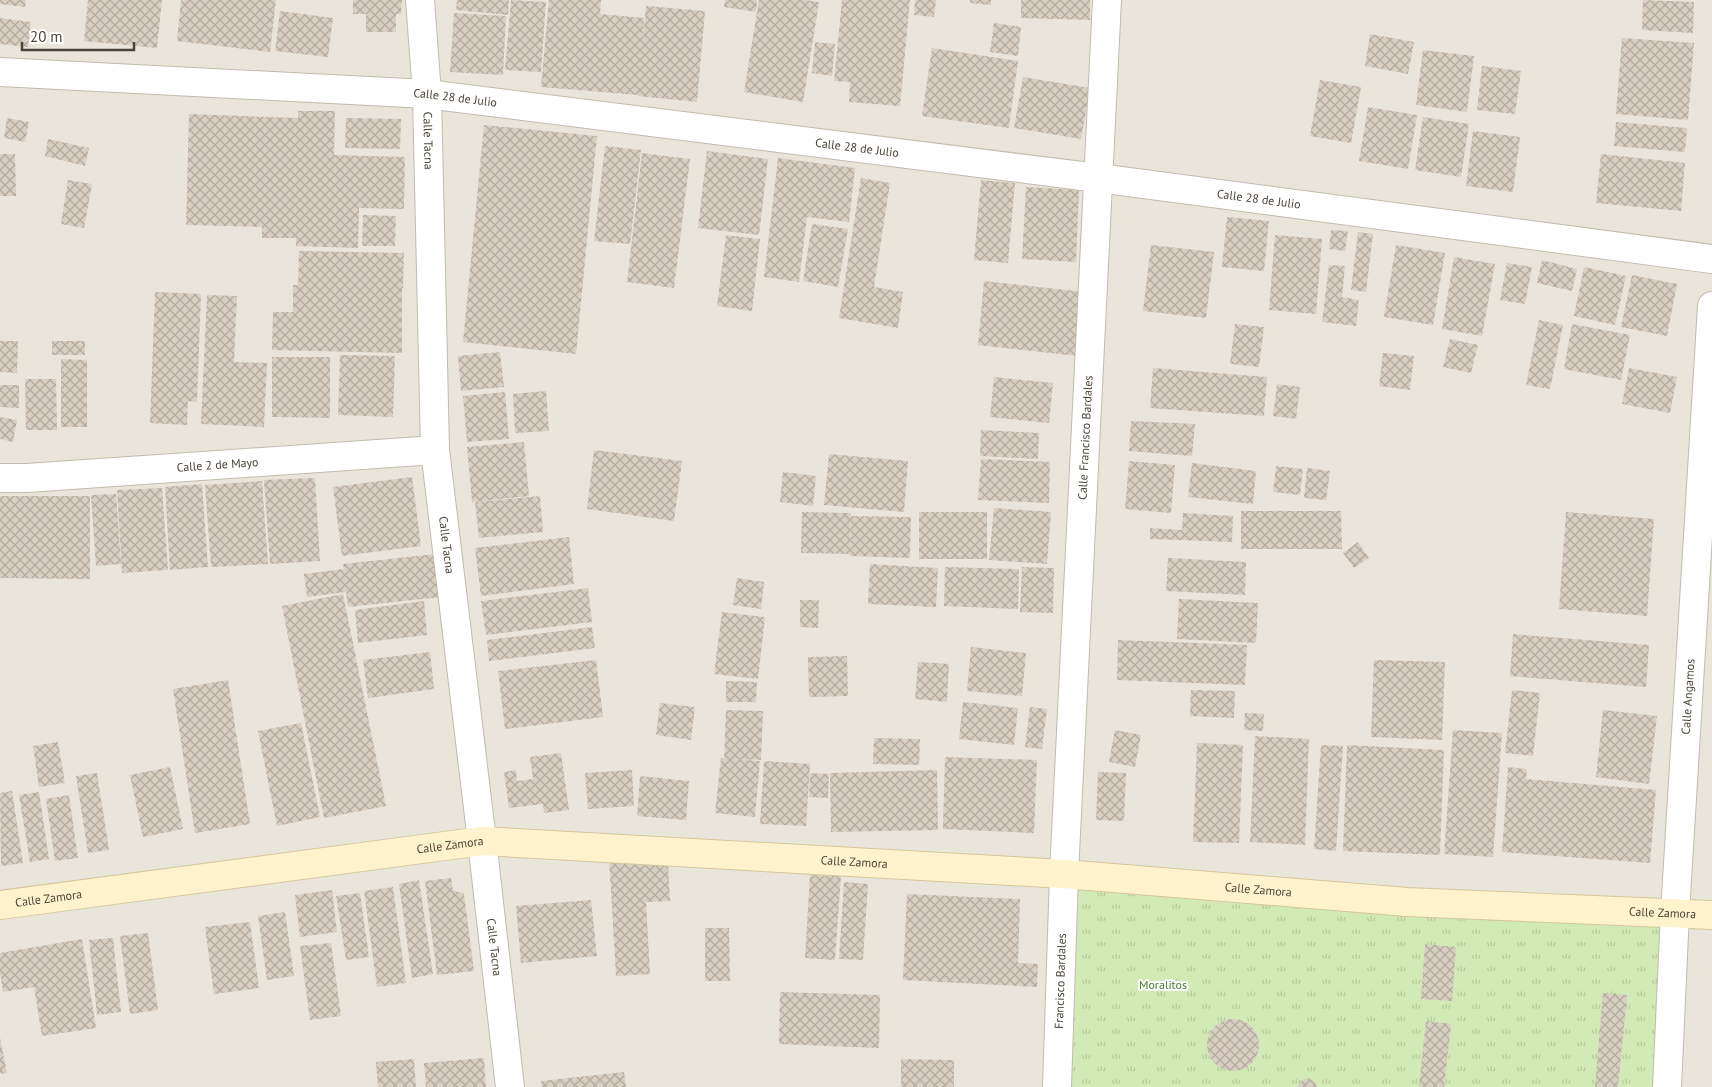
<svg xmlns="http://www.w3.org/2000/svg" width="1712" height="1087" font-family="'PT Sans',sans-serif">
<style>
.residential{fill:#eae5da}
.park{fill:url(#park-tufts)}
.building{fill:url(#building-cross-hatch)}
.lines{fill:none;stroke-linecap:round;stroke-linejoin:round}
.street-casing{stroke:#c2bbae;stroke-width:30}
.secondary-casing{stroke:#d6c79b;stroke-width:30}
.street{stroke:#fff;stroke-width:28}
.secondary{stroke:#fff3cd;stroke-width:28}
.labels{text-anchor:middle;stroke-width:4;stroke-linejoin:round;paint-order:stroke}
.street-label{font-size:12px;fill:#4b4439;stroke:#fff}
.park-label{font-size:12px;fill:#4a7f2a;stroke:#fff}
</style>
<defs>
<pattern id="park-tufts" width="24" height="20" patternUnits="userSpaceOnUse" patternTransform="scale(1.25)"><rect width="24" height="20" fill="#d2eab5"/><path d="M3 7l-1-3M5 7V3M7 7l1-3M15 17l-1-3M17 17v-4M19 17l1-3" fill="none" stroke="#b6ca9c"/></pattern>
<pattern id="building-cross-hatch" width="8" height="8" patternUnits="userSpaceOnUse" patternTransform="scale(1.25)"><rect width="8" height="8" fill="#d8cfc1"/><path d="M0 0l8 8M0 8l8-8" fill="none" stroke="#b1aa9e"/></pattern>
</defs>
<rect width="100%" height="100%" fill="#f6f3ec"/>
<rect class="residential" x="0" y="0" width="1712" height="1087"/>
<polygon class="park" points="1064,874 1675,913 1667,1087 1057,1087"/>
<g class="building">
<polygon points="0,0 26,0 25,7 0,4"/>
<polygon points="88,0 162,0 157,48 84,41"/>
<polygon points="181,0 276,0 270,52 177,41"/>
<polygon points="353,0 402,0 401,14 396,14 396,32 366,32 366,14 353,14"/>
<polygon points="457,0 509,0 508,15 456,10"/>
<polygon points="511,0 546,2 541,72 505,70"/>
<polygon points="549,0 601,0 600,14 644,18 643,42 646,6 705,11 697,102 638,96 638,95 541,87"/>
<polygon points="725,0 757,0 756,12 724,7"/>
<polygon points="759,0 806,0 819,2 803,102 744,92"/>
<polygon points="842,0 910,0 900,106 849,102 850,82 834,81"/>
<polygon points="915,0 936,0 934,17 914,15"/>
<polygon points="970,0 991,0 991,5 970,3"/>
<polygon points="1021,0 1090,0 1090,20 1021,18"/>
<polygon points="1643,0 1694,2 1693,33 1642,30"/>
<polygon points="280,11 333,18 328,57 275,51"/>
<polygon points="454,13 506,16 503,75 450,72"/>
<polygon points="0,18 31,22 28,47 0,44"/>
<polygon points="994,23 1021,27 1018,56 990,52"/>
<polygon points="1370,34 1414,42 1408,74 1365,66"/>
<polygon points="1622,38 1694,43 1688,120 1616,114"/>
<polygon points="815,42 835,44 832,76 812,73"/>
<polygon points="932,48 1018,61 1009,128 922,116"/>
<polygon points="1423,50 1474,56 1467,112 1416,105"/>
<polygon points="1482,66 1521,71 1515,114 1477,110"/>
<polygon points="1023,77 1090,88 1081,139 1014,128"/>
<polygon points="1320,80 1361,87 1351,143 1310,136"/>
<polygon points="1368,107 1417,115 1408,169 1359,161"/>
<polygon points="298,111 335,111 334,155 405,157 404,209 359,208 358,248 296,246 296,238 262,238 262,227 186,225 189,114 298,118"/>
<polygon points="1423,117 1469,124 1461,177 1415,170"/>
<polygon points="7,118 29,122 25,142 4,138"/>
<polygon points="346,118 401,119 400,149 345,148"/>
<polygon points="1616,122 1687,128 1685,152 1614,146"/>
<polygon points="484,125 597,136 576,354 463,342"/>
<polygon points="1473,131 1520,137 1513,192 1466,186"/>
<polygon points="48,139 89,148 85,166 45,156"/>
<polygon points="605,146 641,150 630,244 594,241"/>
<polygon points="707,151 768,159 759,235 698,228"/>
<polygon points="642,153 690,159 674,288 627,282"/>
<polygon points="0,154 15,154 16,196 0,196"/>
<polygon points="1601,154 1685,163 1681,211 1596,203"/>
<polygon points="778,158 855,168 849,222 807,217 799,282 764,277"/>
<polygon points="861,178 890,183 874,287 903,292 898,328 839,318"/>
<polygon points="68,180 92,184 84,228 61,224"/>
<polygon points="981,180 1015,183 1008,263 974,260"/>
<polygon points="1026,187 1079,190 1076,262 1022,259"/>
<polygon points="363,215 396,216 395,246 362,246"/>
<polygon points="1227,217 1269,221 1264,271 1222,267"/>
<polygon points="812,224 848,229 838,287 803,281"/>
<polygon points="1331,230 1348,231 1345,251 1329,249"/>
<polygon points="1358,232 1373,234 1366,292 1351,290"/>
<polygon points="726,235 760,239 752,311 717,306"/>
<polygon points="1275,235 1322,239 1316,314 1269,310"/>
<polygon points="1151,245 1214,252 1206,318 1143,311"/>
<polygon points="1396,245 1445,253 1433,325 1384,317"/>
<polygon points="299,251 404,253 403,288 402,288 402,353 272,350 273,312 293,312 293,285 298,285"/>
<polygon points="1454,257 1495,264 1482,336 1442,329"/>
<polygon points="1542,260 1577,269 1572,291 1537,283"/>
<polygon points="1507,263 1532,267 1525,304 1500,300"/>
<polygon points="1329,265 1345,266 1342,297 1359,300 1356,326 1322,322"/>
<polygon points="1584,267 1626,276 1615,325 1574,316"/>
<polygon points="1632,275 1677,284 1667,336 1621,327"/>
<polygon points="984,281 1085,292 1078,356 978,345"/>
<polygon points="155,292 201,294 197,402 188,401 187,425 150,423"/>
<polygon points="207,295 237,296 234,362 267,363 264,427 201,424"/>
<polygon points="1539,320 1563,325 1550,389 1526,385"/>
<polygon points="1235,324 1264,327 1259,367 1230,364"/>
<polygon points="1572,324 1630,335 1621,380 1564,369"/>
<polygon points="1450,339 1478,345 1471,373 1443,367"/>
<polygon points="0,341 18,341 17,373 0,372"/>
<rect x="52" y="341" width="33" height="14"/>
<polygon points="500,352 504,387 461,391 458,356"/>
<polygon points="1383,353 1414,356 1410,390 1379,386"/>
<polygon points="340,355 395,356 393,417 338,415"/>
<polygon points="272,357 330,357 330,418 272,417"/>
<polygon points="61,359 87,360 87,427 61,427"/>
<polygon points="1153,368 1267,377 1264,416 1150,408"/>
<polygon points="1629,368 1677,377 1670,413 1622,404"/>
<polygon points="994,377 1053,383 1049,423 990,417"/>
<polygon points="25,379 56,379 57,430 26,430"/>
<polygon points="1277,384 1300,387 1296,419 1273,416"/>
<polygon points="0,385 19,385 19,408 0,407"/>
<polygon points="546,391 549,431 515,433 513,394"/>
<polygon points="505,392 509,439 467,442 463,396"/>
<polygon points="0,417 17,420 13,442 0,439"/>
<polygon points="1131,421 1195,424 1192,456 1129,451"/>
<polygon points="981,430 1039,433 1038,459 980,456"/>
<polygon points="524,442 529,496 472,502 467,447"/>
<polygon points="594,450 682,461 674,521 587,509"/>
<polygon points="829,454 908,461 904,512 824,505"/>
<polygon points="981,459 1050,462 1049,503 978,500"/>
<polygon points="1129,461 1175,465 1171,513 1125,509"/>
<polygon points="1192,463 1256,471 1253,504 1188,497"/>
<polygon points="1276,466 1303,469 1300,495 1273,492"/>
<polygon points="1307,468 1330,471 1326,500 1304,498"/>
<polygon points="783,472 816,476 813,506 780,502"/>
<polygon points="412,477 421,546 342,556 333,487"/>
<polygon points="315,478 320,561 270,564 264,480"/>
<polygon points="262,481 268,564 211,567 205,485"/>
<polygon points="202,484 208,567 170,570 165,487"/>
<polygon points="162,488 168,570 122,573 117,490"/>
<polygon points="116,494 121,564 96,566 91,495"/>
<polygon points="0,496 90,496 90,579 0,578"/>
<polygon points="540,496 543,532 479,538 475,502"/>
<polygon points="994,508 1051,512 1047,564 989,560"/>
<polygon points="1241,511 1341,511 1342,549 1241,549"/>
<polygon points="802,512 851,513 850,554 801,553"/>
<rect x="919" y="512" width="68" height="47"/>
<polygon points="1566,512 1654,519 1647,616 1559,609"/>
<polygon points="1183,513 1233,516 1232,542 1150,539 1150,528 1182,530"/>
<polygon points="851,516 911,517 910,558 850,556"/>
<polygon points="569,537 574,584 481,596 475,548"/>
<polygon points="1358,542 1369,558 1354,568 1343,553"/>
<polygon points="435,554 441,597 348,607 346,592 307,597 304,574 344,569 343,564"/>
<polygon points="1168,558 1246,562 1245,595 1166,591"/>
<polygon points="870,564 938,568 936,607 868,604"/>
<polygon points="945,567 1019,569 1018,609 944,606"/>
<polygon points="1022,567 1054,568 1053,613 1020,612"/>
<polygon points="737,578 764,582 761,609 733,605"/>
<polygon points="588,588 592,622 486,635 481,601"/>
<polygon points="343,594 386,806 324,818 282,606"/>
<polygon points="1179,599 1258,603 1256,643 1177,639"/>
<polygon points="800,600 819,600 818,628 800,627"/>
<polygon points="424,601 427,635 358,643 355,610"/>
<polygon points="722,612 765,617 758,679 714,674"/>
<polygon points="592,627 595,648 489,661 487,640"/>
<polygon points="1513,634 1649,645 1646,687 1510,676"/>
<polygon points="1118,640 1247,645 1245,685 1117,680"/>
<polygon points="971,647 1026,653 1022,696 967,691"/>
<polygon points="430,652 434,689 368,698 363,660"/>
<polygon points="847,656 848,696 809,697 808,657"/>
<polygon points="596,660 603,717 505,729 498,671"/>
<polygon points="1374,660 1445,662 1442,740 1371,737"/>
<polygon points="918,662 949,664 947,702 915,699"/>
<polygon points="228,680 250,824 195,833 173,689"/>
<polygon points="726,681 757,682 756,702 726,702"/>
<polygon points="1191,690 1235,691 1234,718 1190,716"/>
<polygon points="1512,690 1540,693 1533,756 1505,753"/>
<polygon points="963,702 1018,708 1014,745 959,739"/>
<polygon points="660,703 695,707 691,740 656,735"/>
<polygon points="1030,707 1047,709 1042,749 1025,747"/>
<polygon points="726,710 763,711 761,760 732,759 760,761 755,817 715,813 721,758 724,759"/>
<polygon points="1603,710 1657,716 1649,784 1596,777"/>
<polygon points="1245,713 1264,714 1263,731 1244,730"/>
<polygon points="301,723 320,817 277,826 258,731"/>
<polygon points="1115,730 1141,735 1135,767 1109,762"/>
<polygon points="1453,730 1502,733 1493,857 1444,854"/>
<polygon points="1255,736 1309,739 1305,845 1250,842"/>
<polygon points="874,738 920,739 919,765 873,764"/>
<polygon points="58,742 65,783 39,787 33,746"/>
<polygon points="1197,743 1243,745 1239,843 1193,842"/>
<polygon points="1321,745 1343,746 1336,851 1314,849"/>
<polygon points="1347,745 1444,750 1440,855 1343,851"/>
<polygon points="561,753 569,810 544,813 543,804 509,808 504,772 516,770 517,781 533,779 530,757"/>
<polygon points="945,757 1037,760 1034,833 943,829"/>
<polygon points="764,761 810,764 806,826 760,824"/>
<polygon points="170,767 183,829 143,837 130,775"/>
<polygon points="1508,767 1527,769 1526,779 1656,790 1650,863 1502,852"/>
<polygon points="632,770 634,806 588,809 585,773"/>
<polygon points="937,770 938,830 831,832 830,773"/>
<polygon points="1098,772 1126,773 1124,821 1096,820"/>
<polygon points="97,773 109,850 88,853 76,776"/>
<polygon points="810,773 829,774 828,798 809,797"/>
<polygon points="640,776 689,781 686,820 637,816"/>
<polygon points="12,791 23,863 1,866 0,793"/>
<polygon points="39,792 49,859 30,862 19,795"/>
<polygon points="69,795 78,858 55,861 46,799"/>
<polygon points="609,857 668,862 670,901 646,902 650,974 616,976"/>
<polygon points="810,875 841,876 835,960 805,958"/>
<polygon points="451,878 453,890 464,894 474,971 437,975 425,881"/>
<polygon points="419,880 433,974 412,978 399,884"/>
<polygon points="844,882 868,884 863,960 839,959"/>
<polygon points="393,887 406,983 377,987 364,891"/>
<polygon points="332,890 337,932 300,937 295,895"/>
<polygon points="360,893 369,957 346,960 336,896"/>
<polygon points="907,894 1020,899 1018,963 1038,964 1037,987 903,980"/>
<polygon points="591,900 597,956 521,963 516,906"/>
<polygon points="285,912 294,976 267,980 258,916"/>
<polygon points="250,922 259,988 214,994 205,927"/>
<polygon points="705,928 729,928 730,981 705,981"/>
<polygon points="148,933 158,1010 130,1014 120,936"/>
<polygon points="113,938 121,1012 97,1015 89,940"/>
<polygon points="82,939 96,1028 42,1036 34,987 3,992 0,972 0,953"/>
<polygon points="331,943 341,1016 310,1020 300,946"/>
<polygon points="1425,944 1456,947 1452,1001 1421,999"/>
<polygon points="780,992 880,995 879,1048 779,1044"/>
<polygon points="1603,993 1627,995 1618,1087 1595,1087"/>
<circle cx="1233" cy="1045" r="26"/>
<polygon points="1426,1021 1451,1024 1444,1087 1419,1087"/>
<polygon points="0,1038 7,1073 0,1074"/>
<polygon points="484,1058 486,1087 426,1087 424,1063"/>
<polygon points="414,1059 416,1087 378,1087 376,1062"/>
<polygon points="901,1059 954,1060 954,1087 901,1087"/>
<polygon points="624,1072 626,1087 542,1087 541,1081"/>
<polygon points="1307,1078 1314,1081 1317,1087 1298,1087 1300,1082"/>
</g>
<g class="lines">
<g class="street-casing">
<g id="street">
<path id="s1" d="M420,0l7,94 8,356 47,391 28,246"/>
<path id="s2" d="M0,72l427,22 671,84 614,81"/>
<path id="s3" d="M0,478h27l408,-28"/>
<path id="s4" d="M1057,1087l7,-213 43,-874"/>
<path id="s5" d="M1667,1087l8,-174 37,-607"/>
</g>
</g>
<g class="secondary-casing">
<g id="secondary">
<path id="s6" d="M0,905l482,-64 582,33 343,28 305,13"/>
</g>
</g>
<use href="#street" class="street"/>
<use href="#secondary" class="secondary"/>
</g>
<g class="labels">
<g class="street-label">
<text dy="4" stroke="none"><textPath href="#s2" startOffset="456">Calle 28 de Julio</textPath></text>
<text dy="4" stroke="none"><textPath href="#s1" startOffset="141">Calle Tacna</textPath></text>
<text dy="4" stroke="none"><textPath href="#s2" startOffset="861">Calle 28 de Julio</textPath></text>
<text dy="4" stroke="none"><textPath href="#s2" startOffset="1266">Calle 28 de Julio</textPath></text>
<text dy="4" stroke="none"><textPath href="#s4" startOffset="650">Calle Francisco Bardales</textPath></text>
<text dy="4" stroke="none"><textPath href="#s3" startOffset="218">Calle 2 de Mayo</textPath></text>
<text dy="4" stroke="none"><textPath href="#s1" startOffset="546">Calle Tacna</textPath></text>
<text dy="4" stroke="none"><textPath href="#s5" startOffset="391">Calle Angamos</textPath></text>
<text dy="4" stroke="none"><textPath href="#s6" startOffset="454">Calle Zamora</textPath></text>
<text dy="4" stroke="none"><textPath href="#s6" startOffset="859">Calle Zamora</textPath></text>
<text dy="4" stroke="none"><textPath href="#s6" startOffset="1264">Calle Zamora</textPath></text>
<text dy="4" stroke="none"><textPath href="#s6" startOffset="49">Calle Zamora</textPath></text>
<text dy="4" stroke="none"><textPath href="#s6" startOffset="1669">Calle Zamora</textPath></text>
<text dy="4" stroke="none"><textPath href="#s1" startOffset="951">Calle Tacna</textPath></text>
<text dy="4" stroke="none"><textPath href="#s4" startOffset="106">Francisco Bardales</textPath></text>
</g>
<g class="park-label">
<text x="1163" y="989">Moralitos</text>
</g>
</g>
<path d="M22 42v8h112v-8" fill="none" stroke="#4b4439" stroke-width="2.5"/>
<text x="30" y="42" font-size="15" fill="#4b4439" stroke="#ffffff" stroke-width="4" paint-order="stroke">20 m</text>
</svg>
